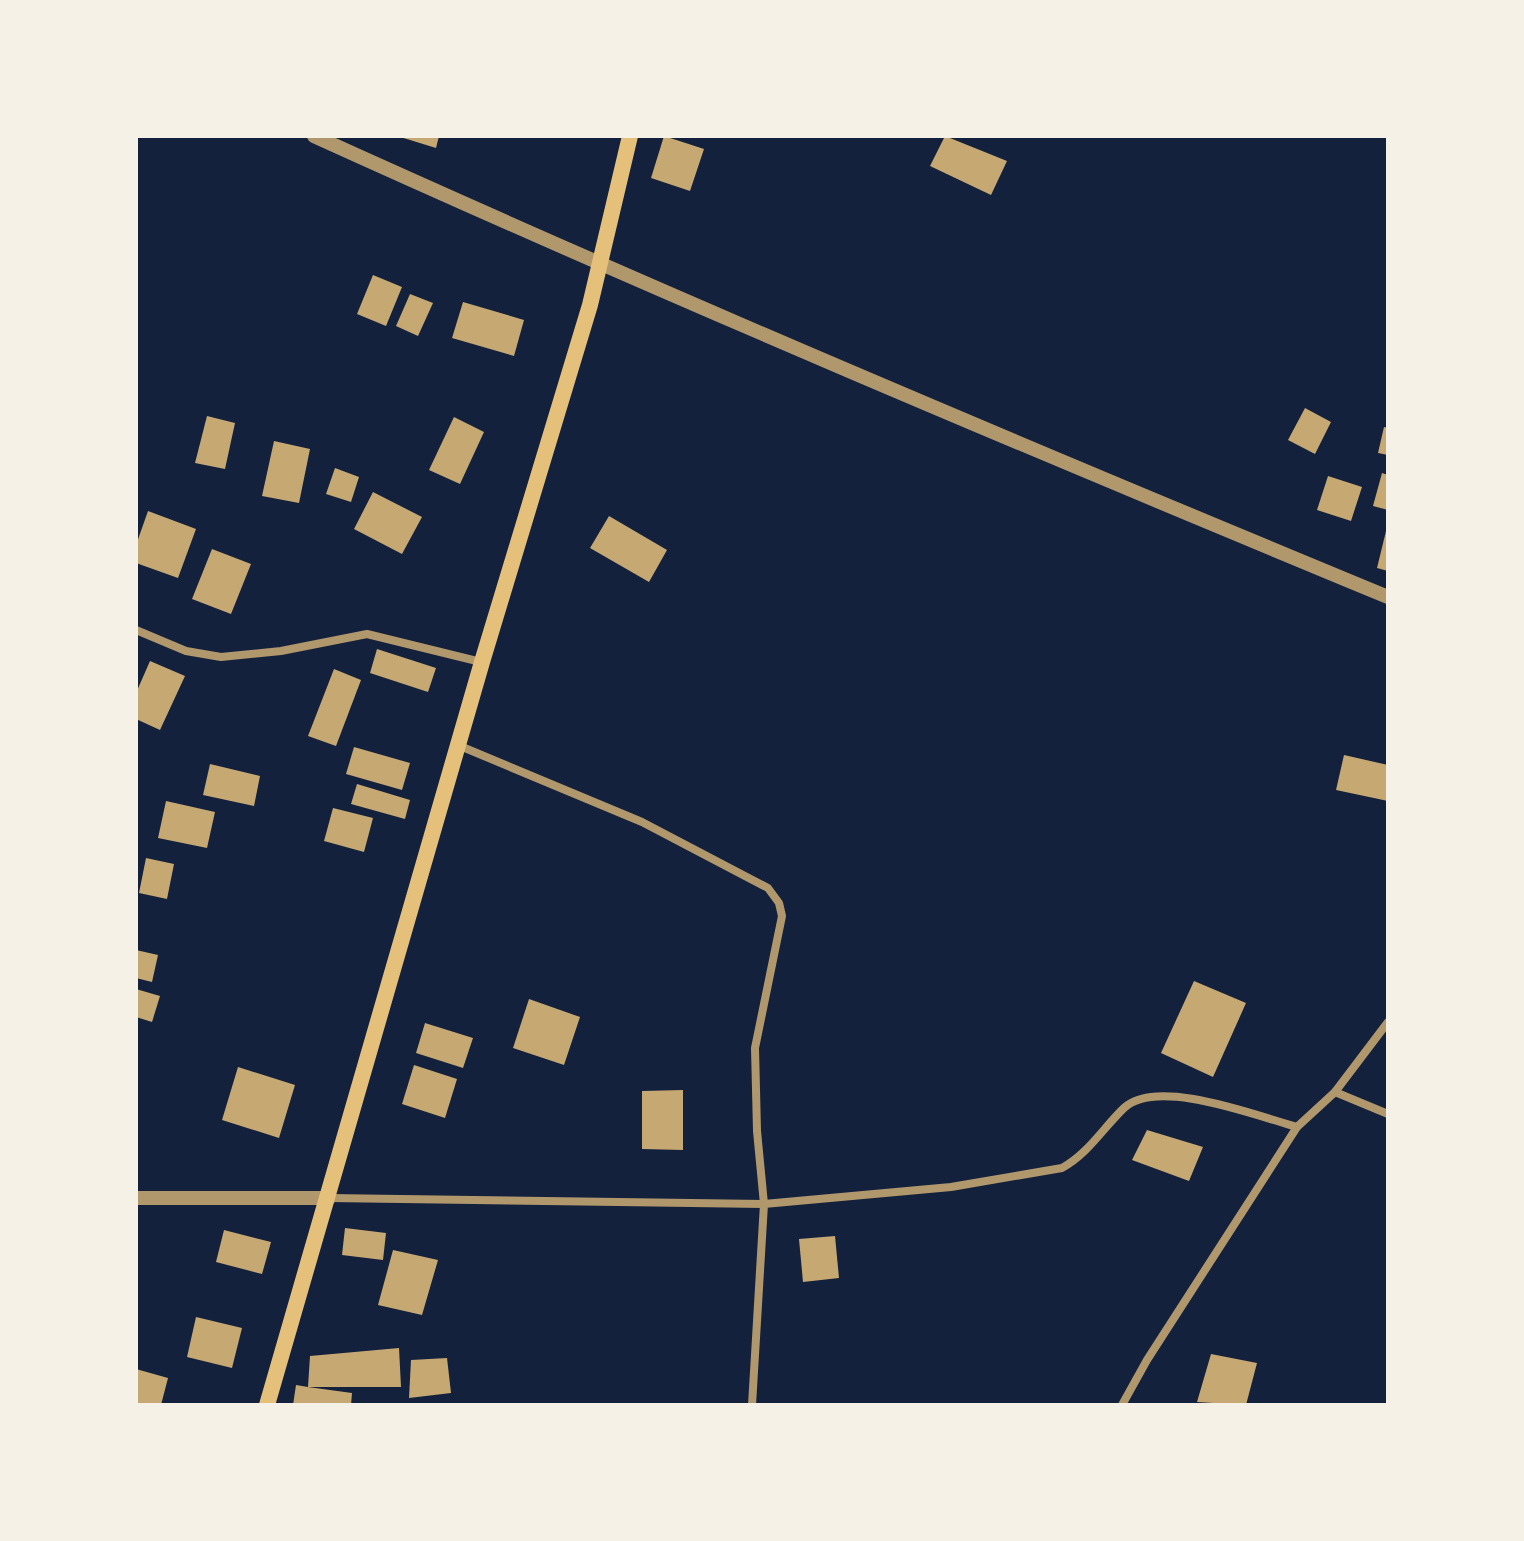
<svg xmlns="http://www.w3.org/2000/svg" width="1524" height="1541" font-family="'Libre Baskerville',serif">
<style>
.building{fill:#c6a872}
.lines{fill:none;stroke-linecap:round;stroke-linejoin:round}
.minor{stroke:#b1986c;stroke-width:8}
.tertiary{stroke:#b1986c;stroke-width:14}
.secondary{stroke:#e5c07b;stroke-width:16}
</style>
<rect width="100%" height="100%" fill="#14213d"/>
<g class="building">
<polygon points="397,136 439,136 436,148"/>
<polygon points="664,136 704,149 690,191 651,178"/>
<polygon points="945,136 1007,161 991,195 930,166"/>
<polygon points="373,275 402,287 386,326 357,314"/>
<polygon points="410,294 433,303 418,336 396,326"/>
<polygon points="463,302 524,320 514,356 452,338"/>
<polygon points="1305,408 1331,422 1315,454 1288,440"/>
<polygon points="207,416 235,423 225,469 195,463"/>
<polygon points="454,417 484,432 460,484 429,470"/>
<polygon points="1384,427 1388,428 1388,455 1378,453"/>
<polygon points="274,441 310,449 299,503 262,496"/>
<polygon points="335,468 359,477 351,502 326,494"/>
<polygon points="1382,473 1388,475 1388,510 1373,506"/>
<polygon points="1328,476 1362,487 1351,521 1317,510"/>
<polygon points="373,492 422,517 402,554 354,529"/>
<polygon points="148,511 196,529 178,578 136,563 136,545"/>
<polygon points="609,516 667,550 649,582 590,548"/>
<polygon points="1387,527 1388,527 1388,571 1377,568"/>
<polygon points="212,549 251,564 231,614 192,599"/>
<polygon points="377,649 436,668 428,692 370,673"/>
<polygon points="150,661 185,676 160,730 136,719 136,693"/>
<polygon points="334,669 361,680 336,746 308,736"/>
<polygon points="354,747 410,763 402,790 346,774"/>
<polygon points="1344,755 1388,765 1388,801 1336,790"/>
<polygon points="210,764 260,776 254,806 203,795"/>
<polygon points="357,784 410,800 405,819 351,804"/>
<polygon points="166,801 215,812 207,848 158,838"/>
<polygon points="333,808 373,818 364,852 324,841"/>
<polygon points="146,858 174,864 167,899 139,893"/>
<polygon points="136,950 158,955 152,982 136,978"/>
<polygon points="1194,981 1246,1003 1213,1077 1161,1053"/>
<polygon points="136,989 160,996 152,1022 136,1017"/>
<polygon points="529,999 580,1017 564,1065 513,1048"/>
<polygon points="425,1023 473,1038 463,1068 416,1053"/>
<polygon points="414,1065 457,1079 445,1118 402,1104"/>
<polygon points="238,1067 295,1085 279,1138 222,1120"/>
<polygon points="683,1090 683,1150 642,1149 642,1091"/>
<polygon points="1147,1130 1203,1147 1189,1181 1132,1160"/>
<polygon points="345,1228 386,1233 383,1260 342,1255"/>
<polygon points="224,1230 271,1242 262,1274 216,1262"/>
<polygon points="835,1236 839,1278 803,1282 799,1239"/>
<polygon points="393,1250 438,1260 422,1315 378,1305"/>
<polygon points="196,1317 242,1328 232,1368 187,1357"/>
<polygon points="399,1348 401,1387 308,1387 352,1393 351,1405 293,1405 296,1385 308,1387 310,1356"/>
<polygon points="1211,1354 1257,1363 1246,1405 1197,1402"/>
<polygon points="447,1358 451,1393 409,1398 411,1360"/>
<polygon points="136,1369 168,1378 161,1405 136,1405"/>
</g>
<g class="lines">
<g class="minor">
<polyline points="136,630 186,651 221,657 281,651 367,634 481,662"/>
<polyline points="460,746 642,822 768,888 779,903 782,916 755,1048 757,1131 764,1204 752,1405"/>
<polyline points="1335,1092 1388,1114"/>
<path d="M329,1198l435,6 187,-17 111,-19c26,-14 41,-40 62,-60 33,-31 133,8 173,19l38,-35 53,-70"/>
<polyline points="1122,1405 1147,1360 1297,1127"/>
</g>
<g class="tertiary">
<path d="M314,136c355,161 714,312 1074,461"/>
<polyline points="136,1198 329,1198"/>
</g>
<polyline class="secondary" points="267,1405 482,662 590,305 630,136"/>
</g>
<rect width="1524" height="1541" fill="none" stroke="#f6f1e7" stroke-width="276"/>
</svg>
